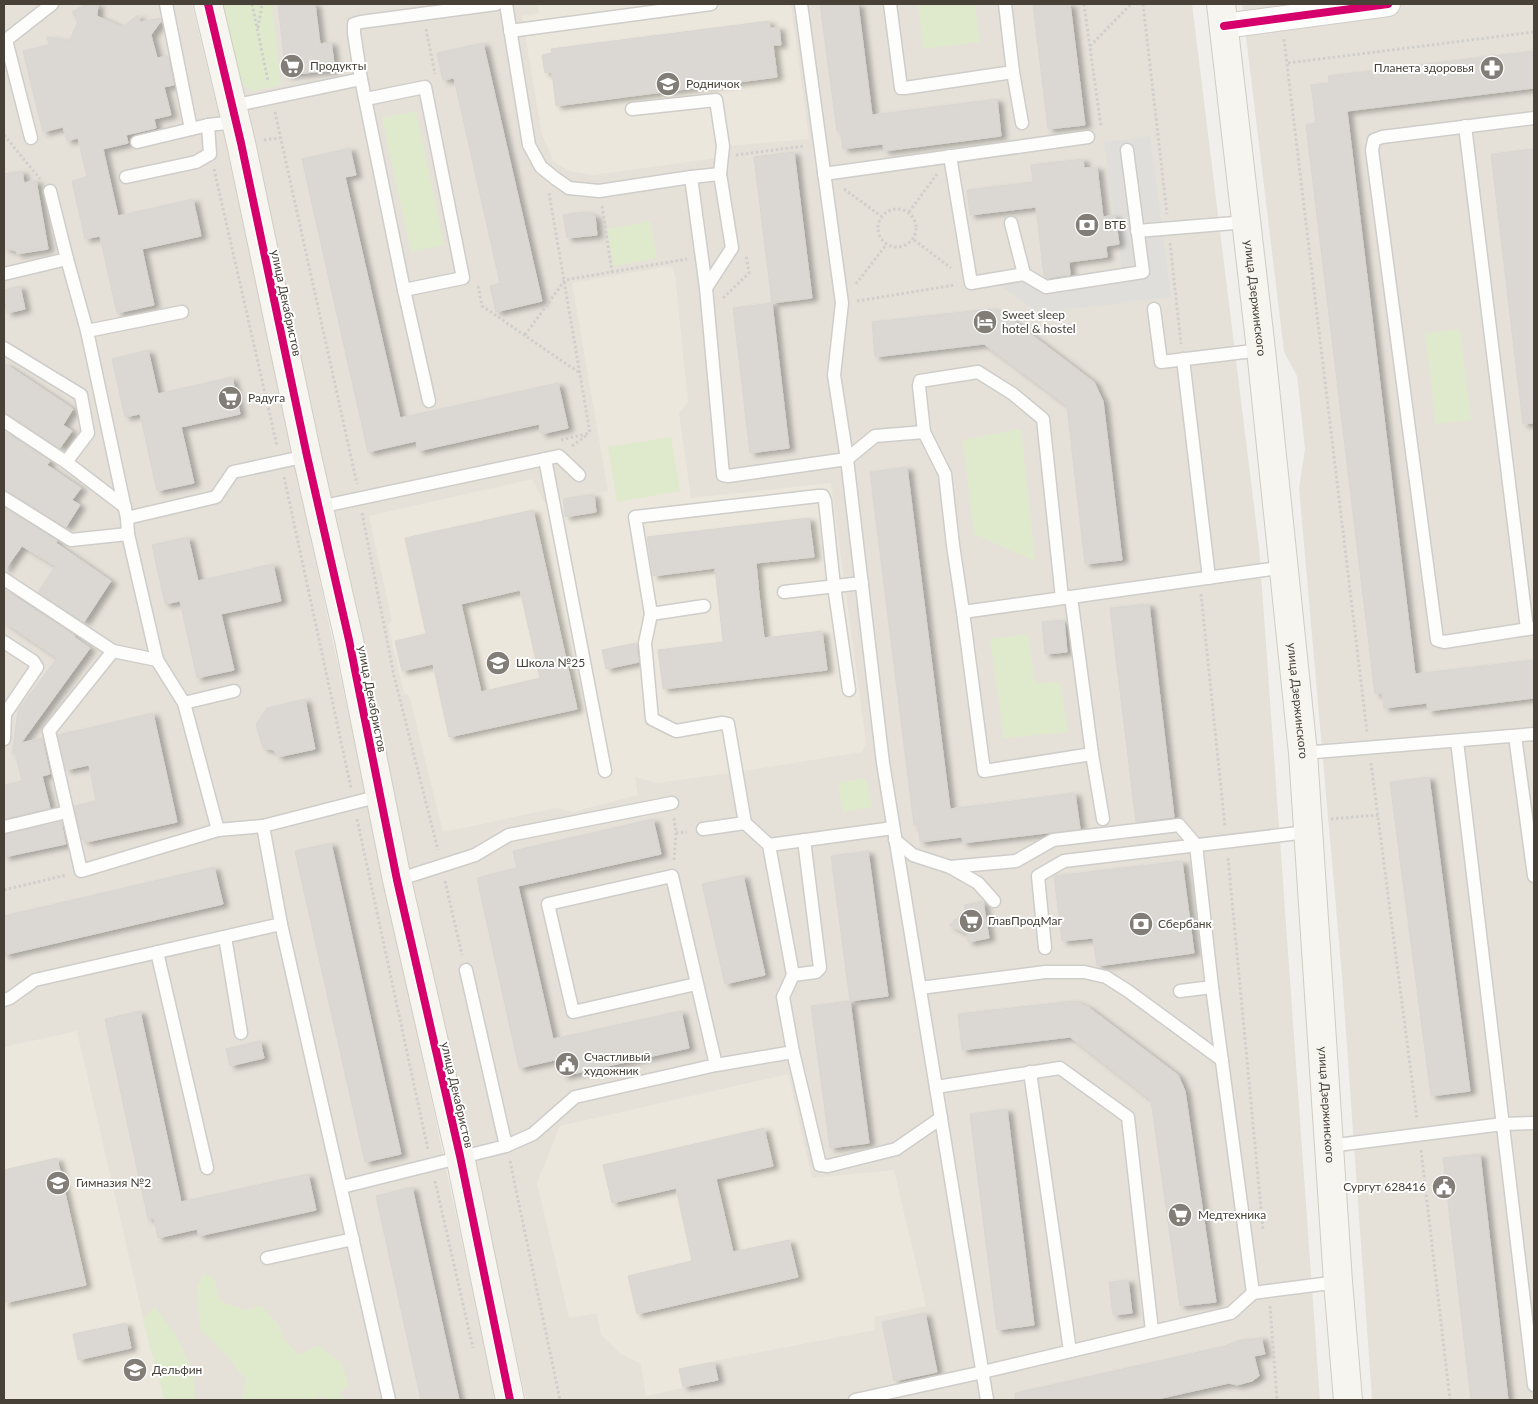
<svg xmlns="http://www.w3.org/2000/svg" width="1538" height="1404" font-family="Lato,sans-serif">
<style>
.residential{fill:#e5e1d9}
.education{fill:#ebe7dc}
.green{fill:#dfeacd}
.parking{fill:#e0dedb}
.building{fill:#dbd8d4;stroke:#d9d6d1;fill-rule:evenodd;filter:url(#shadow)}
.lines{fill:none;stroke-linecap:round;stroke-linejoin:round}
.lane-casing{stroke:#cfcdc9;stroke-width:15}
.street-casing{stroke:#cfcdc9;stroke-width:26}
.secondary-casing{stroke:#d0ccc3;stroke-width:30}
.path{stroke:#d1cfcc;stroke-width:3;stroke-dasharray:2.5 2.5;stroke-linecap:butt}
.lane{stroke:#fdfdfc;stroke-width:12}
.street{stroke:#fdfdfc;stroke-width:24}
.secondary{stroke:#f7f5ef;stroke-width:28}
.cycleway-casing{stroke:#fff;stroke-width:11}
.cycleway{stroke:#d6006c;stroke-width:8}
.labels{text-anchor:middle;stroke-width:4;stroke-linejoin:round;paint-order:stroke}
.poi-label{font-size:12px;fill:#474138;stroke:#fff;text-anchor:start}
.street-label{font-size:12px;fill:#474138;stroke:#fff}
</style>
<defs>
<filter id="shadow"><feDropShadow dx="5.5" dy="3" stdDeviation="2.5" flood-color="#0004"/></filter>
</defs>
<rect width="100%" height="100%" fill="#f1efec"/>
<g class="residential">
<polygon points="4,4 192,4 226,144 496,1400 4,1400"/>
<polygon points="220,4 1192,4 1259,546 1320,1400 526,1400 238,81"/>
<polygon points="1242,4 1534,4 1534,1400 1372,1400 1342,976 1299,488 1305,449 1297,376 1284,352"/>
</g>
<g class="education">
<polygon points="537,4 791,4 809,139 715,147 716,158 593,175 570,171 554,162 542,135 522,16 539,13"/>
<polygon points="671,266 675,275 688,402 679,413 691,498 831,483 866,743 862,752 737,772 657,783 635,777 638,795 573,812 557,808 443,832 409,695 404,693 388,625 392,621 369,516 532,479 544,502 608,491 572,283"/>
<polygon points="77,1031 151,1352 171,1400 4,1400 4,1047"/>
<polygon points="788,1074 812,1178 894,1170 926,1306 874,1317 875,1330 714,1361 718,1380 646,1396 641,1364 621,1354 601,1335 597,1313 569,1318 537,1183 560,1126"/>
</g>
<g class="green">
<polygon points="220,4 272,4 281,85 252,91 238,81"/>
<polygon points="918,4 975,4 980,42 923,49"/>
<polygon points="416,111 444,245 411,252 382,118"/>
<polygon points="650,221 657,258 614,266 607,229"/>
<polygon points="1460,329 1471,420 1436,424 1425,333"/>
<polygon points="1021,429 1035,561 974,534 963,440"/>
<polygon points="671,437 680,491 617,502 608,447"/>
<polygon points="1028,634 1035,683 1060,682 1068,732 1004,738 990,639"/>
<polygon points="866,778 872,807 843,812 838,783"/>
<polygon points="203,1274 214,1278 220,1301 245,1310 261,1306 278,1324 285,1341 299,1355 318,1346 341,1362 349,1385 339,1393 344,1400 327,1400 318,1395 317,1400 242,1400 246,1380 226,1355 200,1329 197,1288"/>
<path d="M155,1307l22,30 17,37 1,26h-31c-6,-28 -15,-54 -21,-81z"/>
</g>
<polygon class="parking" points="1150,136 1171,297 1039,313 999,285 1024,280 1045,294 1124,283 1104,142"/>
<g class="building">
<polygon points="98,4 97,16 122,27 138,15 140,22 161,18 161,21 151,35 157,58 168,56 174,85 164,87 171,115 154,119 156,128 126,135 128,143 103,149 118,216 193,199 201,236 142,249 154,305 117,313 100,236 85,239 72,181 87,177 78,138 67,141 63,127 43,132 23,51 49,45 47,37 69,41 78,22 72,12 84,5"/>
<polygon points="278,4 315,4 320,44 331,42 335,70 286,75"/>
<polygon points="820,4 858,4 872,115 997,99 1001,136 884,151 883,144 843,149 841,131 837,131"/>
<polygon points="1033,4 1070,4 1085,125 1048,129"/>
<polygon points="769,21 770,28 779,27 781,45 773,45 777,77 556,106 552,72 545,73 542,55 552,53 551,49"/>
<polygon points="483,43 542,301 496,312 490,286 500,283 454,78 443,80 437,53"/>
<polygon points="1534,51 1534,88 1347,111 1415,674 1534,660 1534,698 1428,711 1427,703 1384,708 1382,693 1375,694 1306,125 1316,123 1311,85 1329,83 1328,76"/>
<polygon points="350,148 356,175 345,177 400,418 558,383 568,428 541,434 539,424 418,451 416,441 368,452 302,159"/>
<polygon points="1534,149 1534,423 1523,424 1491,154"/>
<polygon points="794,152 812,298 772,303 754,157"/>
<polygon points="1083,159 1084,168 1097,167 1103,217 1115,215 1119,244 1106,246 1107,257 1069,262 1070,275 1047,278 1044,276 1036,207 970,215 967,190 1033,182 1031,165"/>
<polygon points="22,171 24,183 36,180 48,249 17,254 16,251 4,248 4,174"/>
<polygon points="584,212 595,216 597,235 567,238 563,215"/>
<polygon points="20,286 25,309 7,313 4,301 4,290"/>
<polygon points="772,303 789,448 750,453 733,308"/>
<polygon points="990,309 1003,313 1094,382 1103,401 1122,560 1085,564 1067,406 984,344 875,357 872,322"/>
<polygon points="148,350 158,394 232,377 240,414 181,427 194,483 157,491 140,414 125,417 112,359"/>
<polygon points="4,363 73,409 63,425 72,431 60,448 8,414 4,413"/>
<polygon points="4,431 50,461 47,465 81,488 72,500 80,505 66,527 8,491 4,490"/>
<polygon points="907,467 950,809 1075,793 1080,829 963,843 962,837 920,842 918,825 914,825 870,472"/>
<polygon points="594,494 596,512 565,517 563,499"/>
<polygon points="4,507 57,541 56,543 111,581 84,622 38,592 55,566 22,546 4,571"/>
<path d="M533,510l44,199 -128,28 -16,-73 -31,7 -7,-30 31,-7 -21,-96zM520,590l20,88 -59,14 -20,-88z"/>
<polygon points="809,518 814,557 756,563 759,595 764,638 822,631 827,670 663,689 658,650 723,642 715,568 653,576 647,537"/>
<polygon points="188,537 198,581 273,564 281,601 221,614 234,670 197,678 180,601 165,604 152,545"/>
<polygon points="4,589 75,636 74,637 90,648 21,743 42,738 50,774 42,776 50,808 4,819 4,785 22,781 15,752 12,755 18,710 57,658 4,622"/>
<polygon points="1149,604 1174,817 1136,822 1110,608"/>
<polygon points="1064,620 1067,652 1045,654 1042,622"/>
<polygon points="636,643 639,662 606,669 602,650"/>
<polygon points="305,699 315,749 278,757 274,750 263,748 256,724 267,708"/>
<polygon points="153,713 177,822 87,842 87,840 82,840 74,806 96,801 89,765 66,770 58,735"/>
<polygon points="1429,777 1470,1091 1431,1096 1390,782"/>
<polygon points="653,819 661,854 518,886 553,1039 681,1011 689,1048 563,1076 559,1059 519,1068 477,878 517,868 513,851"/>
<polygon points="61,822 66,844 4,857 4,835"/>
<polygon points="331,843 401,1154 365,1162 295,851"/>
<polygon points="868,851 888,996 850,1001 831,856"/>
<polygon points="1182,861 1194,953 1097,966 1093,938 1062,941 1054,876"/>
<polygon points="214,867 223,904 4,955 4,916"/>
<polygon points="743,875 765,975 725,984 702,884"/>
<polygon points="983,901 989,938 968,942 967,934 949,925 965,911 964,905"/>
<polygon points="850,1001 869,1143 830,1148 811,1006"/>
<polygon points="1074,1001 1088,1007 1178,1075 1185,1091 1216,1302 1180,1306 1151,1100 1070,1037 962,1050 958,1014"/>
<polygon points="140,1011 181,1202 308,1174 316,1210 199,1236 197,1229 158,1238 154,1218 148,1219 105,1019"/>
<polygon points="260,1041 264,1058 230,1066 226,1049"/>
<polygon points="1007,1109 1034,1325 997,1330 970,1114"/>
<polygon points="764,1128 773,1166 716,1179 733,1252 789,1240 798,1277 637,1314 628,1276 692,1261 676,1188 612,1203 603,1165"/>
<polygon points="1480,1154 1508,1400 1471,1400 1443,1158"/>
<polygon points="57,1158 86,1285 4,1303 4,1170"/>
<polygon points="412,1187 459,1400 421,1400 376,1196"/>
<polygon points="1128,1280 1132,1313 1113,1315 1109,1282"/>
<polygon points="925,1313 937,1372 894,1381 882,1322"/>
<polygon points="126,1323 131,1348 78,1360 73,1334"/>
<polygon points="1261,1337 1265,1354 1254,1356 1259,1376 1252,1381 1237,1385 1229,1383 1153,1400 1015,1400 1015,1393 1221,1347 1244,1339 1250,1340"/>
<polygon points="714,1362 718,1380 683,1387 679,1369"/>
</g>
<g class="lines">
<g class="lane-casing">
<g id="lane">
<polyline points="166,4 191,129"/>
<polyline points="506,4 529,145 541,167 556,179 569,188 599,191 691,177 720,174"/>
<polyline points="801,4 842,303 834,375 847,459 883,763 987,1400"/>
<polyline points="890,4 901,88 905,88 1013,72"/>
<polyline points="1005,4 1013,72 1022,123"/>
<polyline points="510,31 711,4"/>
<polyline points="4,40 6,40 52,4"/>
<polyline points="6,40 31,138"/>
<polyline points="366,99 425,87 463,278 404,290"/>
<polyline points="232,106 361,79"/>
<polyline points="632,109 716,100 723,146 720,174 732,248 706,288"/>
<polyline points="1534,118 1382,137 1374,140 1372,150 1437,640 1444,642 1534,628"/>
<polyline points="1465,126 1527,629"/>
<polyline points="137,142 208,125 236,122"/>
<polyline points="950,156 971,283 1024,274"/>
<polyline points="824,174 1088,137"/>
<polyline points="126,177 196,162 210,154 208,125"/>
<polyline points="691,177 706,288 723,475 728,476 847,459 875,436 924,432"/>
<polyline points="50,191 67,259 87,331 127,518 128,534 157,660 184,703 218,830"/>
<polyline points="1011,223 1024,274 1046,287 1143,272 1127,150"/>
<polyline points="1137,231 1247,222"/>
<polyline points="4,274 67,259"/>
<polyline points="1154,309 1161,362 1261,350"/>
<polyline points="87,331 182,312"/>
<polyline points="4,348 81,395 88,433 66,462"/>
<polyline points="1183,359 1209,578"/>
<polyline points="429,401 404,290 361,79 354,33 354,24 361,22 496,4"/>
<polyline points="4,421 66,462 125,507"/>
<polyline points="545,459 605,771"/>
<polyline points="4,498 71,540 128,534"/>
<polyline points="319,507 559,456 579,475"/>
<polyline points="127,518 216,497 233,472 307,456"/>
<polyline points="4,579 113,651 157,660"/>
<polyline points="784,592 862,583"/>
<polyline points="1071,597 1092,754 1103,819"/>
<polyline points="1062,598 1043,419 1013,394 978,372 920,381 919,386 924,432 945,474 953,545 963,612 984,771 1092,754"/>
<polyline points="963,612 1285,567"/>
<polyline points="651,614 704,606"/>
<polyline points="4,642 33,661 37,667 5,714 4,739"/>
<polyline points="113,651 49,731 81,871 218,830 263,826 380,796"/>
<polyline points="849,690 834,586 825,501 823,496 818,496 635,517 651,614 645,643 652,719 676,731 722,723 728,724 745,823 769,845 793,975 783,997 793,1052 820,1165 828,1166 896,1149 941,1118"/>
<polyline points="184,703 234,691"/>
<polyline points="1515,736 1534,876"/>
<polyline points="1457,741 1534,1385"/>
<polyline points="1303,753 1534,734"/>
<polyline points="263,826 281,924 389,1400"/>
<polyline points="4,827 67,812"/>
<polyline points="703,829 745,823"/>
<polyline points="895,840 913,855 950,867 1016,861 1053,840 1179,825 1196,845 1212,987"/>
<polyline points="769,845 893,828"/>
<polyline points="950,867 978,883 994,901"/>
<polyline points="397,880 475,855 509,835 672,803"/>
<polyline points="225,937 241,1033"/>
<polyline points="1045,948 1038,876 1064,861 1307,832"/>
<polyline points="157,952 207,1168"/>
<polyline points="466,970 506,1146"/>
<polyline points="793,975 816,972 820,968 804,840"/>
<polyline points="696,984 573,1012 548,904 672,876 716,1065"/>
<polyline points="920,988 1045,972 1084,972 1106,977 1128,991 1222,1060"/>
<polyline points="1180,991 1212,987 1253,1293"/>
<polyline points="4,1000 10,998 35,980 281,924"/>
<polyline points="1030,1072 1070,1351"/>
<polyline points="936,1087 1060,1068 1128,1117 1152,1331"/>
<polyline points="1329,1146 1503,1124 1534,1123"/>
<polyline points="342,1187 506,1146 533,1134 575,1097 716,1065 793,1052"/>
<polyline points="267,1258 353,1239"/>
<polyline points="855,1400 983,1372 1231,1313 1253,1293 1338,1282"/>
</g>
</g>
<g class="street-casing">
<polyline id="street" points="1224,26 1388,4"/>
</g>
<g class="secondary-casing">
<g id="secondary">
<polyline points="208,4 241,143 307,456 349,640 397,880 460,1156 510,1400"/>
<path id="s1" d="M1221,4l40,346 42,403 35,529 10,118"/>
</g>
</g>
<g class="path">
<polyline points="252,4 268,81"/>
<polyline points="1084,4 1101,127"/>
<polyline points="1143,4 1167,214"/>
<polyline points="258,28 262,4"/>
<polyline points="426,29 435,74"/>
<polyline points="1284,39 1367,732"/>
<polyline points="1090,46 1131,4"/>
<polyline points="1288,63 1534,32"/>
<polyline points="275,112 357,484"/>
<polyline points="4,135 40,179"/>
<polyline points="264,140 280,138"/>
<polyline points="736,155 805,146"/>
<polyline points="214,169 277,446"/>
<polyline points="844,189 881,216"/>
<polyline points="549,193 590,433"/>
<polyline points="602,206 612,272"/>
<circle cx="897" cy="228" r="19"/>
<polyline points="909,212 937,174"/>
<polyline points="914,240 951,268"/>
<polyline points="1170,243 1181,344"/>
<polyline points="856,284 886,245"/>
<polyline points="478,286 482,306 578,372"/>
<polyline points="723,298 749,273 746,255"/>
<polyline points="857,301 955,285"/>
<polyline points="525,335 565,280 687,259"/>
<polyline points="561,440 590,433"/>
<polyline points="572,446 587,435"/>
<polyline points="284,477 351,788"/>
<polyline points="362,513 394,676 438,850"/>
<polyline points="1201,594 1225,827"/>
<polyline points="1371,763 1417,1119"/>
<polyline points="674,818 676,833 687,832"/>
<polyline points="357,819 428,1150"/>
<polyline points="1331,819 1378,815"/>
<polyline points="1228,858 1263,1230"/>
<polyline points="674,860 676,833"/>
<polyline points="445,881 462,955"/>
<polyline points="4,890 66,875"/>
<polyline points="1421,1150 1450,1400"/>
<polyline points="510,1161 560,1400"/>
<polyline points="435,1181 473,1348"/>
<polyline points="1270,1306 1277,1400"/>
</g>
<use href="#lane" class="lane"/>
<use href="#street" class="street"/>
<use href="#secondary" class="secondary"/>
<g class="cycleway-casing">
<g id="cycleway">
<polyline points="208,4 241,143 307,456 349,640 397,880 460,1156 510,1400"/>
<polyline points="1224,26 1388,4"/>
</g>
</g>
<use href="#cycleway" class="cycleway"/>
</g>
<defs>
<g id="supermarket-disc" transform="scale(1.25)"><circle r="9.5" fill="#827e77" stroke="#fff"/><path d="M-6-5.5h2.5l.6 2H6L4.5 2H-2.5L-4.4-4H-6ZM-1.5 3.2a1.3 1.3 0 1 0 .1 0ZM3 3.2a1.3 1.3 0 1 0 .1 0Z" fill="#fff"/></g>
<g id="pharmacy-disc" transform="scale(1.25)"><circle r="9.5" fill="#827e77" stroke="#fff"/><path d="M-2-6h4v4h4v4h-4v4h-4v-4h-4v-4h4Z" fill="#fff"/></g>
<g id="school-disc" transform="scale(1.25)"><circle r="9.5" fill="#827e77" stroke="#fff"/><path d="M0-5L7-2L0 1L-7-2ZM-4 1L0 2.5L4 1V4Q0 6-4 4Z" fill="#fff"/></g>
<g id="bank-disc" transform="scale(1.25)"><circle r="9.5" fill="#827e77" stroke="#fff"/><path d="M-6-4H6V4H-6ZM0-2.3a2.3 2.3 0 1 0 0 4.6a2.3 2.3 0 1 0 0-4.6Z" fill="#fff"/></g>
<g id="hotel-disc" transform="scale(1.25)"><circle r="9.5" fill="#827e77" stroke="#fff"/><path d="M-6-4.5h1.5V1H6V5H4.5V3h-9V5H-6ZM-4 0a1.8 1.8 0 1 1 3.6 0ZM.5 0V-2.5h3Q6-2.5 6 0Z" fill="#fff"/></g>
<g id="civic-disc" transform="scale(1.25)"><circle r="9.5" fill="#827e77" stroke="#fff"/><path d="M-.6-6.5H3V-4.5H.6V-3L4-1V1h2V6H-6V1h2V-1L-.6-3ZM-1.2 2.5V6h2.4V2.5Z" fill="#fff"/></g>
</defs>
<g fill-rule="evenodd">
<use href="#supermarket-disc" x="292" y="66"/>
<use href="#pharmacy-disc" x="1492" y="68"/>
<use href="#school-disc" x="668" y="84"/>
<use href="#bank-disc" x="1087" y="225"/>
<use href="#hotel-disc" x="985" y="322"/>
<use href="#supermarket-disc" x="230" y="398"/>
<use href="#school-disc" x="498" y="663"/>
<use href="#supermarket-disc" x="971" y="921"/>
<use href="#bank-disc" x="1141" y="924"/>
<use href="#civic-disc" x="567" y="1064"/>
<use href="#school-disc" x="58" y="1183"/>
<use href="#civic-disc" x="1444" y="1187"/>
<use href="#supermarket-disc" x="1180" y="1215"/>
<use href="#school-disc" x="135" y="1370"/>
</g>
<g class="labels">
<g class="poi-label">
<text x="310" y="70">Продукты</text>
<text x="1474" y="72" text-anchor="end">Планета здоровья</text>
<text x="686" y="88">Родничок</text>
<text x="1104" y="229">ВТБ</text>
<text x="1002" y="319">Sweet sleep<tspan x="1002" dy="14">hotel &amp; hostel</tspan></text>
<text x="248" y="402">Радуга</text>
<text x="516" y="667">Школа №25</text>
<text x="988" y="925">ГлавПродМаг</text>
<text x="1158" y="928">Сбербанк</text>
<text x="584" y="1061">Счастливый<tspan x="584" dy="14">художник</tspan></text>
<text x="76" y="1187">Гимназия №2</text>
<text x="1426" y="1191" text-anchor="end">Сургут 628416</text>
<text x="1198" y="1219">Медтехника</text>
<text x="152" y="1374">Дельфин</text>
</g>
<g class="street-label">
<text dy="4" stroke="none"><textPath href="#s1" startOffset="296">улица Дзержинского</textPath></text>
<text transform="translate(286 303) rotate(78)" y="4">улица Декабристов</text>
<text transform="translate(372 699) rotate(79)" y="4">улица Декабристов</text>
<text dy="4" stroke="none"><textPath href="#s1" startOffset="701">улица Дзержинского</textPath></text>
<text transform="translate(457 1095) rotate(77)" y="4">улица Декабристов</text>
<text dy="4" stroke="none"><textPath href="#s1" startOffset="1106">улица Дзержинского</textPath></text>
</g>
</g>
<rect width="1538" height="1404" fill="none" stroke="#474138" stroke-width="10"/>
</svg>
